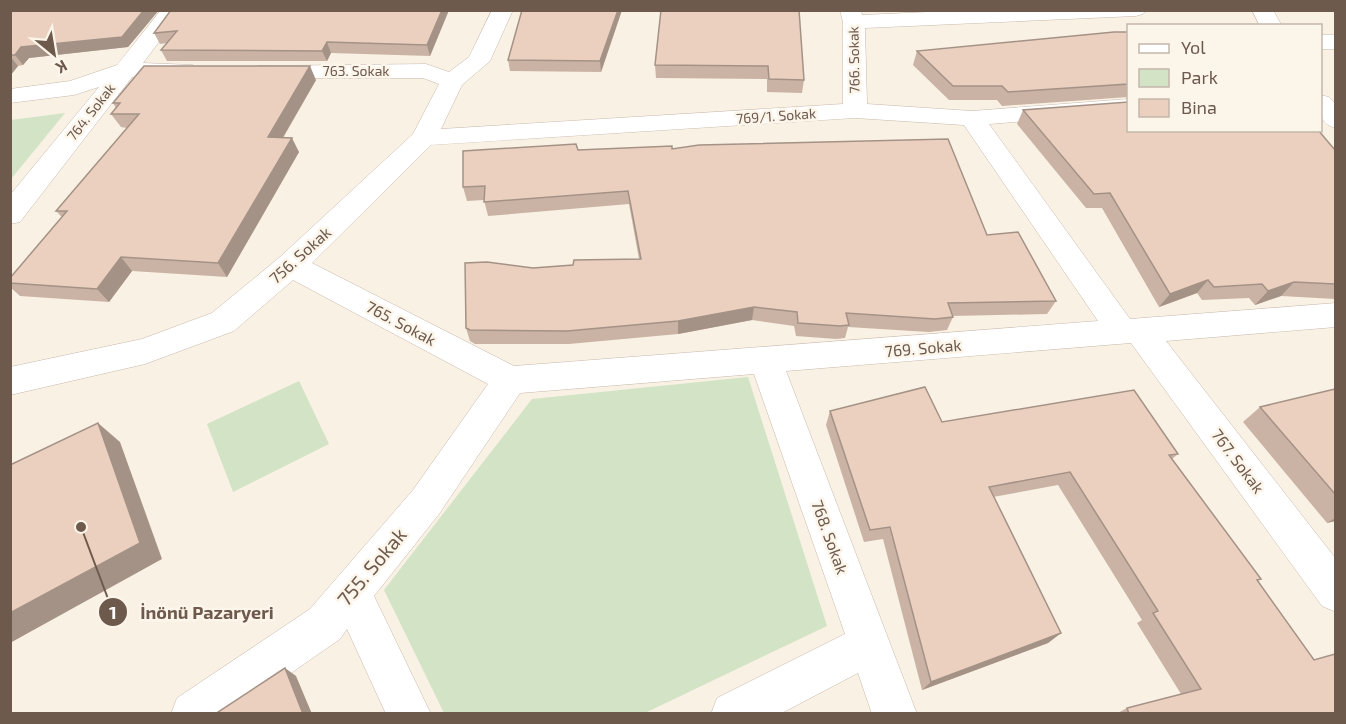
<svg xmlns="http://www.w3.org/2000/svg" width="1346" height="724" font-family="'Exo 2',sans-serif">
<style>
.green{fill:#d2e4c5}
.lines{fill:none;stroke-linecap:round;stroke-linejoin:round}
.minor-casing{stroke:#c8b8ac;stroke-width:1}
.secondary-casing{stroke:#cbb9ab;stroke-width:1}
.minor{fill:#fff;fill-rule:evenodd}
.secondary{fill:#fff;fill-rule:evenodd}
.wall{fill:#cab3a4}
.shaded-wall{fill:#a49286}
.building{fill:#ebd0bf;stroke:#a49286;stroke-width:1.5}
.labels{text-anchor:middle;stroke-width:5;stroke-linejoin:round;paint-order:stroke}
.far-street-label{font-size:14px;fill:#6e594d;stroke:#fcf5ea}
.street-label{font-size:16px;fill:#6e594d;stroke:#fcf5ea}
.near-street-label{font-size:20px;fill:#6e594d;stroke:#fcf5ea}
.leader{fill:none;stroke:#6e594d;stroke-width:2}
.callout-dot{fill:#6e594d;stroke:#fcf5ea;stroke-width:2}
.mark-label{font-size:18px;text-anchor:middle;font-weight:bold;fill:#fff}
.callout-label{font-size:18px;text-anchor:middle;font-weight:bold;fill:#6e594d;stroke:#fcf5ea;stroke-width:5;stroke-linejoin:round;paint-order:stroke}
</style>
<rect width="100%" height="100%" fill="#f9f1e4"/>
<g class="green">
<polygon points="65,113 11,179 11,120"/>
<polygon points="748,377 827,626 645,713 444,713 384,590 532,399"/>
<polygon points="299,381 329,444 233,492 207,424"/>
</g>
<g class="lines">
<g class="minor-casing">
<g id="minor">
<polygon points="161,10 183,10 143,63 193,65 197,70 193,75 132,77 20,222 10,224 10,195 99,87 74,95 10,103 10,89 70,81 117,65"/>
<path d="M492,10h21l-23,51 -28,24 -21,44 402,-25v-82l-3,-12h21l1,5 111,-5h173l-3,4 -7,2 -271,12 2,76 105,7 156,-12v14l-139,11 141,195 206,-16v24l-170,14 170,218v53l-14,-6 -191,-263 -345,28 131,343h-45l-14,-41 -78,41h-69l6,-16 128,-64 -91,-260 -234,19 -81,121 -65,82 57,118h-45l-39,-85 -7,10 -108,75h-61l6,-16 133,-89 103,-119 75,-106 -195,-104 -59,51 -89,33 -135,31v-28l132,-28 70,-26 68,-56 133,-123 26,-50 -16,-6h-157l-8,-2 -4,-5 4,-5 168,-2 23,8 20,-15zM855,118l109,7 134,196 -584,45 -202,-103 119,-118z"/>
<rect x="1320" y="35" width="16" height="14"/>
</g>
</g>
<g class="secondary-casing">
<g id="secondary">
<polygon points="1252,10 1273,10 1282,26 1260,26"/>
<path d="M1320,95l9,2 7,8v23c-18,-4 -16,-18 -16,-33z"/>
</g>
</g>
<use href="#minor" class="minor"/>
<use href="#secondary" class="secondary"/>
</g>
<g class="wall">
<polygon points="10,10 159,10 128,47 29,58 23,65 18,66 10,76"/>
<polygon points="449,10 430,56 331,53 327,61 167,61 161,50 167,43 160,44 154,33"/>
<polygon points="622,10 601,72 510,71 508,60"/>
<polygon points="661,10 804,80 802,93 767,92 767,79 656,78 655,65"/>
<polygon points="1128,32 1128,97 1002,106 997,100 949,100 913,65 917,51"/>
<polygon points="316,80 283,138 299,152 227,277 132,271 109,302 20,296 10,287 10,278 62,217 56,211 127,128 121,127 111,114 116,108 113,103"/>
<polygon points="1023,110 1335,150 1335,299 1281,296 1255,305 1249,298 1202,300 1197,293 1159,307 1102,208 1086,208 1017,124"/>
<polygon points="672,149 987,235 1056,301 1047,314 952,316 953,317 947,330 929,332 848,327 845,338 836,339 796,336 794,326 752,320 678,334 569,344 475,344 470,341 466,328 533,268 639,259 629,204 488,216 484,200 467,201 463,187 578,150"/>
<polygon points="1335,389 1335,521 1327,523 1243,422 1260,407"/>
<polygon points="830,411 942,422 1178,454 1172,459 1258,581 1335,714 1116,714 1127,708 1181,694 1137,623 1142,620 1058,485 993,497 1061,633 1048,643 922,690 883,539 864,542 826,425"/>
</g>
<g class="shaded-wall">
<polygon points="144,10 159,10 128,47 29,58 23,65 15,55 21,47"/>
<polygon points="442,10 449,10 430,56 427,45"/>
<polygon points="618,10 622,10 601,72 600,61"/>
<polygon points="327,42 331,53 327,61 322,51"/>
<polygon points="10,56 18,66 10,76"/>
<polygon points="310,66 316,80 275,151 268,137"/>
<polygon points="292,138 299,152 227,277 218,263"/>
<polygon points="121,257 132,271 109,302 97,289"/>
<polygon points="1208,280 1197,293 1159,307 1170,294"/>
<polygon points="1294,282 1281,296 1255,305 1268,291"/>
<polygon points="754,307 752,320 678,334 678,321"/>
<polygon points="98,423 120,442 162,559 10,643 10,613"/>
<polygon points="1335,518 1335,521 1327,523"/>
<polygon points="1061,633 1048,643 922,690 931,682"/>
<polygon points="285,668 296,676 312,714 303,714"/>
</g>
<g class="building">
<polygon points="10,10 144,10 122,37 21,47 15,55 10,55"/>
<polygon points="171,10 442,10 427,45 327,42 322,51 161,50 177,31 154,33"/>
<polygon points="522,10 618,10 600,61 508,60"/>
<polygon points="661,10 799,10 804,80 769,79 768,66 655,65"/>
<polygon points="1114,32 1128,32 1128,84 1008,92 1002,86 953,86 917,51"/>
<polygon points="144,66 310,66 268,137 292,138 218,263 121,257 97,289 10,283 10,278 67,211 56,211 139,114 111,114 120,103 113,103"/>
<polygon points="1128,102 1128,130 1318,130 1335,150 1335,284 1294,282 1268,291 1262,284 1214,287 1208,280 1170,294 1110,193 1094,194 1023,110"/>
<polygon points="948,139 987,235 1018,232 1056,301 948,303 953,317 935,319 846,313 849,325 840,326 798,323 797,312 754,307 678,321 567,331 470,330 466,328 465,263 487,262 533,268 573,265 574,260 641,259 628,191 484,202 485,186 463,187 463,151 576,144 578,150 672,146 672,149 699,145"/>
<polygon points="925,387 942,422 1134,390 1178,454 1169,455 1261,579 1257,580 1314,660 1335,654 1335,714 1129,714 1127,708 1201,689 1153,613 1158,611 1070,472 989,487 1061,633 931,682 890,527 870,530 830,411"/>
<polygon points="1335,389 1335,494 1260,407"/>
<polygon points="98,423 140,543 10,613 10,465"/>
<polygon points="285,668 303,714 215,714"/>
</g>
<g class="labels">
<g class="far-street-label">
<text transform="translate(854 60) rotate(-91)" y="5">766. Sokak</text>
<text x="356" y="76">763. Sokak</text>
<text transform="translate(91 112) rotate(-52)" y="5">764. Sokak</text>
<text transform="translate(776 116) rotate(-4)" y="5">769/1. Sokak</text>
</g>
<g class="street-label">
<text transform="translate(300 255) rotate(-42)" y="6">756. Sokak</text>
<text transform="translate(401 323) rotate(28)" y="6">765. Sokak</text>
<text transform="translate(923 348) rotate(-5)" y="6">769. Sokak</text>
<text transform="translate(1238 461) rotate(53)" y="6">767. Sokak</text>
<text transform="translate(830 537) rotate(70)" y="6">768. Sokak</text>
</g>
<g class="near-street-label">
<text transform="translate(372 567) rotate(-50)" y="7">755. Sokak</text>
</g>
</g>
<path class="leader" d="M81 527L113 612"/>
<g class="callout-dot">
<circle cx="81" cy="527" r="6"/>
<circle cx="113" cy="612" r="15"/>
</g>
<g class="mark-label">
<text x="113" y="619">1</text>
</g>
<g class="callout-label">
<text x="207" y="619">İnönü Pazaryeri</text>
</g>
<rect width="1346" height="724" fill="none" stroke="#6e594d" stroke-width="24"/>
<rect x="1127" y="24" width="195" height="108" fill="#fcf5ea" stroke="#c3b7ab" stroke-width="1.5"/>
<rect x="1139" y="44" width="30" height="9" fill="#ffffff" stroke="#c3b7ab" stroke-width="1.5"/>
<text x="1181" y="54" font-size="18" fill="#6e594d">Yol</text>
<rect x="1139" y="69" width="30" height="18" fill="#d2e4c5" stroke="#c3b7ab" stroke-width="1.5"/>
<text x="1181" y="84" font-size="18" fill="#6e594d">Park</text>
<rect x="1139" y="99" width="30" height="18" fill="#ebd0bf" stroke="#c3b7ab" stroke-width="1.5"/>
<text x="1181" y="114" font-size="18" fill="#6e594d">Bina</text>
<g transform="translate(54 54) rotate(150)" stroke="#fcf5ea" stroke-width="4.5" paint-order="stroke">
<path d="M0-4.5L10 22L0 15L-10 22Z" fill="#6e594d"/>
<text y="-9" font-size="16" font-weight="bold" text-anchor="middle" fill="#6e594d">K</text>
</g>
</svg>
